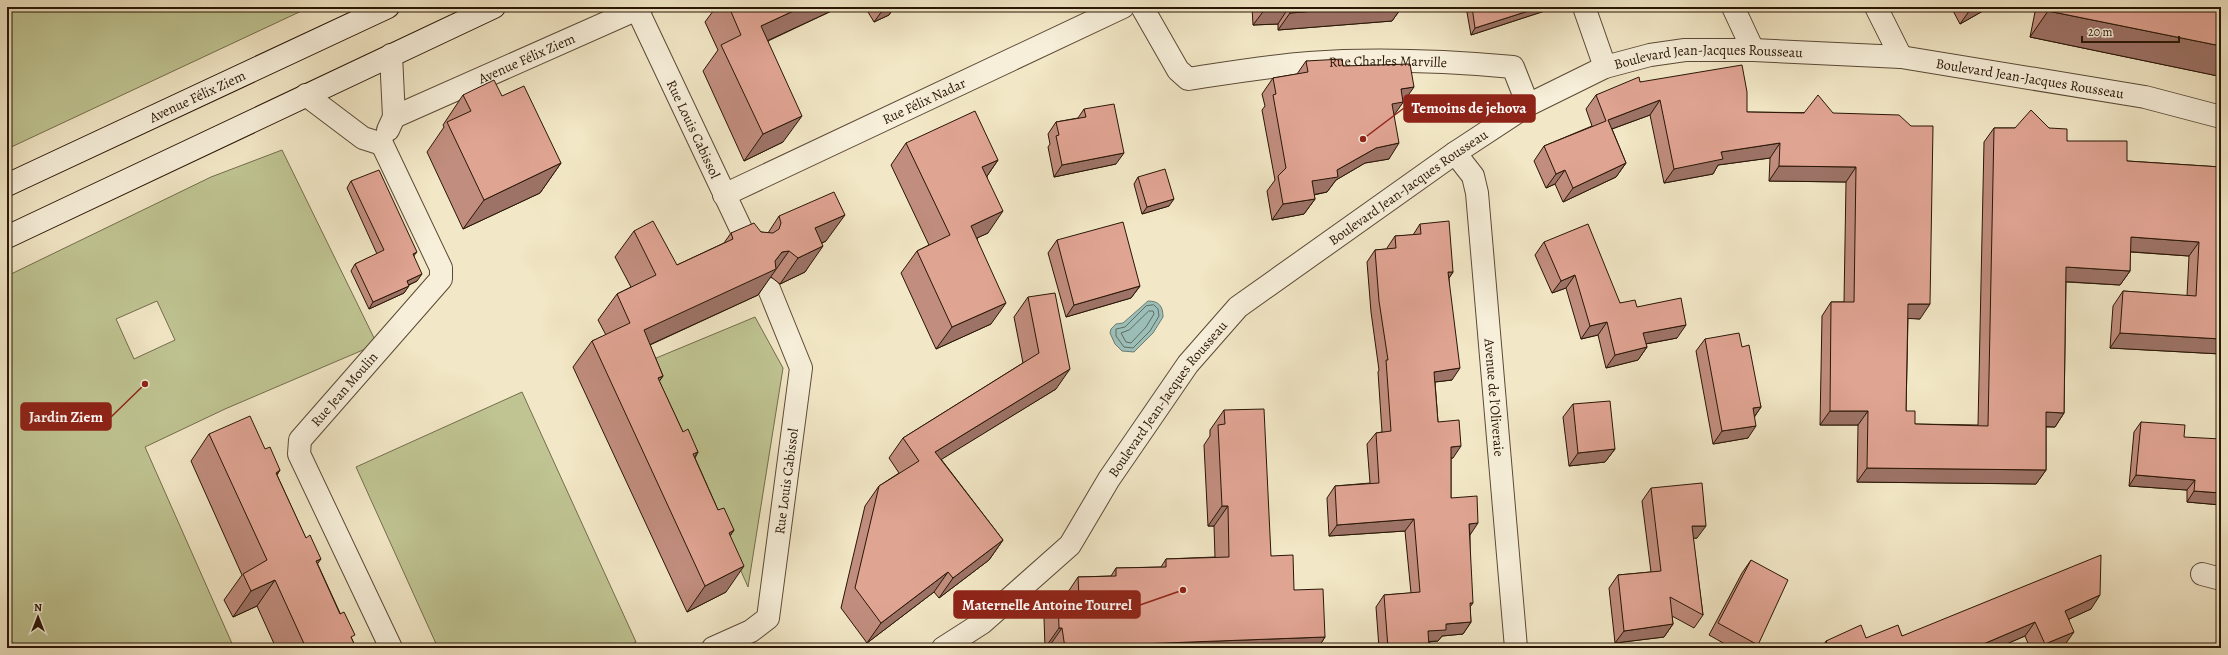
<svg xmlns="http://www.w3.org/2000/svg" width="2228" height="655" font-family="Alegreya,serif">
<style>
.green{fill:#bfc492;stroke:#746d4c;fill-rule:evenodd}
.water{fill:#9bbfb8;stroke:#6d7b71}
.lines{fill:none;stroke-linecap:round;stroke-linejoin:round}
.shore{stroke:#626a5f;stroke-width:1}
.minor-casing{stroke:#5b4a36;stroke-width:24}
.secondary-casing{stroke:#291606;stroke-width:24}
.minor{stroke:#f7efda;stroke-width:22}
.secondary{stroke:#f7efda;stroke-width:22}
.wall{fill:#c18d7e;stroke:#291606}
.shaded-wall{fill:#9d7367;stroke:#291606}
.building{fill:#e0a493;stroke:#291606}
.labels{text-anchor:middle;stroke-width:3;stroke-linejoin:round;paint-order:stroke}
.street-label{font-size:14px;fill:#291606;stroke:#f7efda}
.leader{fill:none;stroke:#8f2418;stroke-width:1.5}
.callout-dot{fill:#8f2418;stroke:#f7efda;stroke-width:1.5}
.callout{fill:#8f2418;stroke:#8f2418;stroke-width:1.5}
.callout-label{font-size:15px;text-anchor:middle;font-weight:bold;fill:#fff}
</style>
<rect width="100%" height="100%" fill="#f2e7c6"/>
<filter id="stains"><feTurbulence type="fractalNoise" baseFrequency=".005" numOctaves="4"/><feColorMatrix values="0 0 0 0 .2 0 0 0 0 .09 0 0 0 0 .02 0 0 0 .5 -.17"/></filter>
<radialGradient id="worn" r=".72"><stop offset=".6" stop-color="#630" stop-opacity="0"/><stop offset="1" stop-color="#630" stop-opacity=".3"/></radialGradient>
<g class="green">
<polygon points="7,7 310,7 7,149"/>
<path d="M282,150l95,194 -152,65 -80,38 89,201h-227v-372l204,-99zM157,301l18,39 -41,19 -18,-40z"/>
<polygon points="755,317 783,368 748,587 649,361"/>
<polygon points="522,392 636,642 622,648 438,648 356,467"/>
</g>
<path class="water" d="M1148,301c11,0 15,5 15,16l-10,16 -19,19 -12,-1 -7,-7 -5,-11 1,-4 5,-5 7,-1z"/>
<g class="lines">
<g class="shore">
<polygon points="1154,305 1158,309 1159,316 1150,331 1133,348 1124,347 1116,336 1116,329 1125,327 1146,306"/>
<polygon points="1149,311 1153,311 1154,314 1146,327 1131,343 1126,342 1121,333 1129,330"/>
</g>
<g class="minor-casing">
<g id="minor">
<path id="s1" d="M636,7l114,241"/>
<path id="s2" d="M1142,7l36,63 10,9c40,-6 81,-13 121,-16 68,-5 136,-2 204,4l15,38"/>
<polyline points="1584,7 1605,67"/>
<polyline points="1733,7 1753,50"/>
<polyline points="1876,7 1901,57"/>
<polyline points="306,95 363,138 382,144"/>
<path id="s3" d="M394,117l248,-110"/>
<polyline points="388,130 394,117 391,55"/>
<polyline points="382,144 441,268 441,279 300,440 299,454 391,648"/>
<path id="s4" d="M1455,153l18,23 4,17 39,455"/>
<path id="s5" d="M724,195l399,-188"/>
<polyline points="2202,574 2221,579"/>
<path id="s6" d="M713,648l38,-17 17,-13 33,-250 -32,-79"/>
<path id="s7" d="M943,648l39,-25 88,-78 39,-66 79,-115 50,-57 217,-154 73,-48 77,-38 45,-12 35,-5h68l148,7 244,40 76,20"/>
</g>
</g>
<g class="secondary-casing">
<g id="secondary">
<path id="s8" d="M7,185l381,-178"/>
<polyline points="7,237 494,7"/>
</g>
</g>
<use href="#minor" class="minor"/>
<use href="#secondary" class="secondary"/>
</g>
<g class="wall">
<polygon points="716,7 840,7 768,41 783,142 744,161 703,71 718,50 705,22"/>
<polygon points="865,7 894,7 889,15 874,22"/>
<polygon points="1252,7 1402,7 1392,21 1278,30 1278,24 1253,25"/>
<polygon points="1466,7 1557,7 1471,35"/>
<polygon points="1951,7 1990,7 1960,24"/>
<polygon points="2036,7 2221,7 2218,76 2030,37"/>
<polygon points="1306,61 1343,66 1403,102 1394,114 1389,159 1365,163 1336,180 1327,192 1314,195 1315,199 1304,214 1272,220 1267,191 1275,180 1262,110 1265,106 1262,94 1273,78 1297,74"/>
<polygon points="1640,82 1747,112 1833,113 1920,319 1908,318 1906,411 1915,424 1978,425 1984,142 1994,128 2049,128 2067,141 2127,161 2221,167 2221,354 2110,348 2113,306 2123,291 2187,296 2189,256 2130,252 2130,271 2120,285 2066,282 2064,413 2055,427 2046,427 2046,470 2036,484 1857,482 1858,425 1820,425 1822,316 1831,302 1844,302 1846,182 1769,181 1770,158 1718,165 1713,174 1664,183 1650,115 1612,129 1626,163 1616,177 1563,202 1555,184 1546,188 1534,161 1544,146 1592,126 1586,109 1596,95"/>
<polygon points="463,95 502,96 561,163 540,193 463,229 427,152 444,127 443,125"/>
<polygon points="1084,109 1116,164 1054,177 1048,147 1050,144 1048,134 1056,122 1078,118"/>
<polygon points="906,143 998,160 987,176 988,233 977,238 991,324 936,349 901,273 917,251 929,245 891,165"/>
<polygon points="1138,177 1169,206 1142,214 1134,184"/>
<polygon points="351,181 414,256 417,281 409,285 404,293 369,309 351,271 355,264 377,254 347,188"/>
<polygon points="779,216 826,241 822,243 805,272 780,284 771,277 770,277 758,295 650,345 663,376 659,381 683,432 698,452 695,458 718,510 734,530 730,536 726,592 687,612 573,367 592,341 606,335 598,320 617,294 631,287 615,257 634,231 677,265 724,243 731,233 761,232 768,233"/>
<polygon points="1420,224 1453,272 1449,278 1452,380 1435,382 1438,422 1453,458 1451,458 1451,498 1470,535 1470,607 1471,622 1463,634 1442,636 1438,641 1429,642 1429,646 1428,648 1379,648 1376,607 1384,595 1411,593 1405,531 1329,536 1327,498 1335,486 1370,483 1367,444 1376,433 1382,432 1378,372 1379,370 1371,312 1367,262 1375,250 1387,249 1387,248 1395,236 1413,235"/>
<polygon points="1057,240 1140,286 1131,298 1066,317 1048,253"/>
<polygon points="1544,242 1620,303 1637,307 1677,338 1646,344 1647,347 1638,360 1606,368 1598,335 1581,339 1566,288 1552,293 1535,255"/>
<polygon points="1028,297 1056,389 941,459 1003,540 989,560 939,598 934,592 867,643 841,608 865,506 879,486 899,473 889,458 903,438 1023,363 1014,317"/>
<polygon points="1705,339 1742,347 1761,407 1755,416 1748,438 1713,444 1696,351"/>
<polygon points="1573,404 1615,449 1605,462 1569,466 1563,417"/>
<polygon points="1224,410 1271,556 1294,590 1325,637 1318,648 1045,648 1044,618 1058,598 1064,598 1078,577 1111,576 1116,568 1161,567 1166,559 1215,557 1214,526 1208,526 1204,445 1210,436 1210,430"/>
<polygon points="2141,422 2184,437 2221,505 2187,502 2187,490 2129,486 2134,432"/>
<polygon points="209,434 280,470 277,475 356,648 276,648 257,606 233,617 224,600 242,575 191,461"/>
<polygon points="1651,488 1697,538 1693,538 1703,615 1694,628 1672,616 1673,624 1664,637 1615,643 1609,588 1618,575 1651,572 1642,501"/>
<polygon points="1751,560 1758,645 1756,648 1732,648 1709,635 1742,573"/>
<polygon points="2091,609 2069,619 2064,646 2059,648 2030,648 2025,636 1997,648 1822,648 1826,641 1902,636"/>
</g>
<g class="shaded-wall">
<polygon points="802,7 840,7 743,52 761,26"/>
<polygon points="885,7 894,7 889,15 874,22"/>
<polygon points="1289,7 1278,24 1253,25 1265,9"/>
<polygon points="1365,7 1402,7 1392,21 1278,30 1290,13"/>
<polygon points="1541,7 1557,7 1471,35 1475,28"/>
<polygon points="1972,7 1990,7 1960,24"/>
<polygon points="2048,11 2221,46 2221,71 2218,76 2030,37"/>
<polygon points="1414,87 1392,118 1381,119 1401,89"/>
<polygon points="1660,100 1650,115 1598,134 1608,120"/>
<polygon points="802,116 783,142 744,161 763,134"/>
<polygon points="1399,143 1389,159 1365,163 1336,180 1327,192 1301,197 1312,181 1337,170 1376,148"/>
<polygon points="1780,143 1770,158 1718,165 1713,174 1664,183 1674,169 1721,152"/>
<polygon points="1124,153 1116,164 1054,177 1062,165"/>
<polygon points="998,160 983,182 982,167"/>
<polygon points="561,163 540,193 463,229 484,200"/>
<polygon points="1626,163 1616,177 1563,202 1573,188"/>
<polygon points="1779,166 1856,167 1846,182 1769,181"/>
<polygon points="1565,170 1555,184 1546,188 1556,174"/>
<polygon points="1174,199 1169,206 1142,214 1147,207"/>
<polygon points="1315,199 1304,214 1272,220 1283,204"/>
<polygon points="1003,211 988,233 955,248 971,226"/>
<polygon points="845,215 826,241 797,254 815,228"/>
<polygon points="2131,237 2199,242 2189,256 2121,251"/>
<polygon points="823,246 805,272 780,284 798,258"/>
<polygon points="789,251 758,295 625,356 644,330 775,261 782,252"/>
<polygon points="417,252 412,258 413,254"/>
<polygon points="2066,267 2130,271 2120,285 2056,281"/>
<polygon points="1448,272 1453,272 1445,284"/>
<polygon points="422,274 417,281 402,288 407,281"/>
<polygon points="1575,275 1566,288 1552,293 1561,281"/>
<polygon points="409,286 404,293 369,309 373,302"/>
<polygon points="1140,286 1131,298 1066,317 1074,305"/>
<polygon points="1006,303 991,324 936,349 952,327"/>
<polygon points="1908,304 1930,304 1920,319 1898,318"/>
<polygon points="1607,322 1598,335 1581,339 1590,326"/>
<polygon points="1686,325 1677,338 1634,346 1643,333"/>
<polygon points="2120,333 2221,339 2221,354 2110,348"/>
<polygon points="1647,347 1638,360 1606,368 1615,355"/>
<polygon points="1460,368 1452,380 1426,383 1434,372"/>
<polygon points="1070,369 1056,389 921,472 935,452"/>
<polygon points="663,376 645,402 658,378"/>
<polygon points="1761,407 1752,420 1753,408"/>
<polygon points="1830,411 1868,411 1858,425 1820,425"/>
<polygon points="2046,412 2064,413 2055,427 2036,426"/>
<polygon points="1756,426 1748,438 1713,444 1722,431"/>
<polygon points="1461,446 1453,458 1443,458 1451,447"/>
<polygon points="1615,449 1605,462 1569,466 1578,453"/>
<polygon points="698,452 680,478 693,454"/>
<polygon points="1867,468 2046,470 2036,484 1857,482"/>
<polygon points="280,470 262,497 276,473"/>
<polygon points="2136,475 2195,480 2187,490 2129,486"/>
<polygon points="2194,491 2221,493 2221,505 2187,502"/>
<polygon points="1222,506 1228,506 1214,526 1208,526"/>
<polygon points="1414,519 1405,531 1329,536 1337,525"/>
<polygon points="1478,523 1470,535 1469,524"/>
<polygon points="1692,526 1706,526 1697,538 1683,539"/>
<polygon points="734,530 716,556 729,533"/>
<polygon points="1003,540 989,560 939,598 953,578"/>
<polygon points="321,559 302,585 316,561"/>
<polygon points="744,566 726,592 687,612 705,586"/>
<polygon points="948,572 934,592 867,643 881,623"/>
<polygon points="275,580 257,606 233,617 251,591"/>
<polygon points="2100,595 2091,609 2056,625 2065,611"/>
<polygon points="1470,603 1473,603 1465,614"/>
<polygon points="1471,622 1463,634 1442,636 1438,641 1420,642 1428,631 1446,624"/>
<polygon points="2035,622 2025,636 1997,648 1974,648"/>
<polygon points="1673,624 1664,637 1615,643 1624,631"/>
<polygon points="1059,628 1062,628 1048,648 1045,648"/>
<polygon points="2074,632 2064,646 2059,648 2042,648 2045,644"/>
<polygon points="1325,637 1318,648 1135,648 1138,644"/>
<polygon points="1429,646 1428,648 1401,648"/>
</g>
<g class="building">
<polygon points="729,7 802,7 761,26 802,116 763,134 721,45 741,35"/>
<polygon points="1265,7 1288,7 1265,9"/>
<polygon points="1290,7 1365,7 1290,13"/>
<polygon points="1472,7 1541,7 1475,28"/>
<polygon points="2049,7 2221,7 2221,46 2048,11"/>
<polygon points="1342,59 1343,66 1410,64 1414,87 1401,89 1403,102 1392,104 1399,143 1376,148 1337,170 1338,177 1312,181 1315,199 1283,204 1278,176 1286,168 1273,95 1276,94 1273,78 1308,72 1306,61"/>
<polygon points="1742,65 1747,92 1747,112 1804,113 1818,95 1833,113 1899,115 1911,126 1933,126 1930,304 1908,304 1906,411 1915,411 1915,424 1988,426 1994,128 2015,128 2031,110 2049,128 2067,129 2067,141 2127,141 2127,161 2221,167 2221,339 2120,333 2123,291 2196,296 2199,242 2131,237 2130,271 2066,267 2064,413 2046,412 2046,470 1867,468 1868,411 1830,411 1831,302 1854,302 1856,167 1779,166 1780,143 1721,152 1723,159 1674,169 1660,100 1608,120 1626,163 1573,188 1565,170 1556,174 1544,146 1606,121 1596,95 1639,77 1640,82"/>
<polygon points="494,80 502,96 524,86 561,163 484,200 447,122 471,111 463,95"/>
<polygon points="1114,104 1124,153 1062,165 1056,136 1059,135 1056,122 1086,117 1084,109"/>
<polygon points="975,111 998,160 982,167 1003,211 971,226 1006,303 952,327 917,251 950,235 906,143"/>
<polygon points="1165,169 1174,199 1147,207 1138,177"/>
<polygon points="379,170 417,252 413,254 422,274 407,281 409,286 373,302 355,264 384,250 351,181"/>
<polygon points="834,192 845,215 815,228 823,246 798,258 789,251 782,252 775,261 776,269 644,330 663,376 658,378 683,432 688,429 698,452 693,454 718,510 724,508 734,530 729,533 744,566 705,586 592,341 630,323 617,294 656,275 634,231 653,221 677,265 733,239 731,233 754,223 761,232 773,233 779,229 781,223 779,216"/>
<polygon points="1449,221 1453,272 1448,272 1460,368 1434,372 1438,422 1459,420 1461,446 1451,447 1451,498 1477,496 1478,523 1469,524 1473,603 1470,603 1471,622 1446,624 1446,630 1428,631 1429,646 1401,648 1388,648 1384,595 1420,592 1414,519 1337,525 1335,486 1379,483 1376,433 1391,431 1386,360 1388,360 1379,301 1375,250 1396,248 1395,236 1421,234 1420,224"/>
<polygon points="1123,222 1140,286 1074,305 1057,240"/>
<polygon points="1588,224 1620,303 1635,300 1637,307 1681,298 1686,325 1643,333 1647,347 1615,355 1607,322 1590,326 1575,275 1561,281 1544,242"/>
<polygon points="1055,293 1070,369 935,452 1003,540 953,578 948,572 881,623 855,588 879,486 919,461 903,438 1039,353 1028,297"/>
<polygon points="1739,333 1742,347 1749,345 1761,407 1753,408 1756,426 1722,431 1705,339"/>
<polygon points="1610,401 1615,449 1578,453 1573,404"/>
<polygon points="1264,409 1271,556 1293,555 1294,590 1323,589 1325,637 1138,644 1135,648 1065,648 1062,628 1059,628 1058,598 1079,597 1078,577 1116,576 1116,568 1166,567 1166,559 1229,557 1228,506 1222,506 1218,425 1225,424 1224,410"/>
<polygon points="250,416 265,449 270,447 280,470 276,473 306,538 310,535 321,559 316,561 340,614 344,612 355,635 351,637 356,648 306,648 275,580 251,591 243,574 267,560 209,434"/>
<polygon points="2141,422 2185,425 2184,437 2221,439 2221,493 2194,491 2195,480 2136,475"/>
<polygon points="1702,483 1706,526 1692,526 1703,615 1670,597 1673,624 1624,631 1618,575 1661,571 1651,488"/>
<polygon points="2101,555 2100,595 2065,611 2074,632 2045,644 2035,622 1974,648 1829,648 1826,641 1861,625 1866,638 1898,625 1902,636"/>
<polygon points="1751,560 1788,580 1758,645 1718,623"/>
<polygon points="780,644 782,648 772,648"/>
</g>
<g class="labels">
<g class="street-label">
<text dy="5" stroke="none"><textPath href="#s3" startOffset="145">Avenue Félix Ziem</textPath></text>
<text dy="5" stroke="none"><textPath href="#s7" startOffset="1000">Boulevard Jean-Jacques Rousseau</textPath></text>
<text dy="5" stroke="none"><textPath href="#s2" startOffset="287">Rue Charles Marville</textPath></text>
<text dy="5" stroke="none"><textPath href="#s7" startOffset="1324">Boulevard Jean-Jacques Rousseau</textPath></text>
<text dy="5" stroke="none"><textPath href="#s8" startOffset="210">Avenue Félix Ziem</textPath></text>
<text dy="5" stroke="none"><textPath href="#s5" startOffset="221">Rue Félix Nadar</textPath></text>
<text dy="5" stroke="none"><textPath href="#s1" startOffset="135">Rue Louis Cabissol</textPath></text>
<text dy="5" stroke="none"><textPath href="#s7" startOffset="664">Boulevard Jean-Jacques Rousseau</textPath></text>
<text transform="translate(344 389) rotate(-49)" y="5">Rue Jean Moulin</text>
<text dy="5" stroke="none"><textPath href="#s4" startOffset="252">Avenue de l'Oliveraie</textPath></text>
<text dy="5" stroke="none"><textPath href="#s7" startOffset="340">Boulevard Jean-Jacques Rousseau</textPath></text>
<text dy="5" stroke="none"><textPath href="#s6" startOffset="201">Rue Louis Cabissol</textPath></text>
</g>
</g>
<path class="leader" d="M1363 139L1404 108M145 384L111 417M1183 590L1140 605"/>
<g class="callout-dot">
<circle cx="1363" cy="139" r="4"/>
<circle cx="145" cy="384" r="4"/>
<circle cx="1183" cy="590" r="4"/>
</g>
<g class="callout">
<rect x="1404" y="95" width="131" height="27" rx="4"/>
<rect x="21" y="403" width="90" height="27" rx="4"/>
<rect x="954" y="591" width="186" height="27" rx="4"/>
</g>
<g class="callout-label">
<text x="1469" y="113">Temoins de jehova</text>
<text x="66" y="422">Jardin Ziem</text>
<text x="1047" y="610">Maternelle Antoine Tourrel</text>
</g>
<rect width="2228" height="655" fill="none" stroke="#f2e7c6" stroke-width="24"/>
<rect x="8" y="8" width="2212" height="639" fill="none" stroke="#291606" stroke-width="2"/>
<rect x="12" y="12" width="2204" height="631" fill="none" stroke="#291606"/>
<g transform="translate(38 617)" stroke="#f7efda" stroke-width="3" paint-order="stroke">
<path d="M0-3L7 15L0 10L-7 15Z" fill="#291606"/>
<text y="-6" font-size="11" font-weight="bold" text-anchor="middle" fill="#291606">N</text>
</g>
<path d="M2082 36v6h97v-6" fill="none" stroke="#291606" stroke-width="2"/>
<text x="2088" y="36" font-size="12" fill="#291606" stroke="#f7efda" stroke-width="3" paint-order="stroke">20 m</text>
<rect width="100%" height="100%" filter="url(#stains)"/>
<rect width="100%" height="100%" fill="url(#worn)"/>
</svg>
